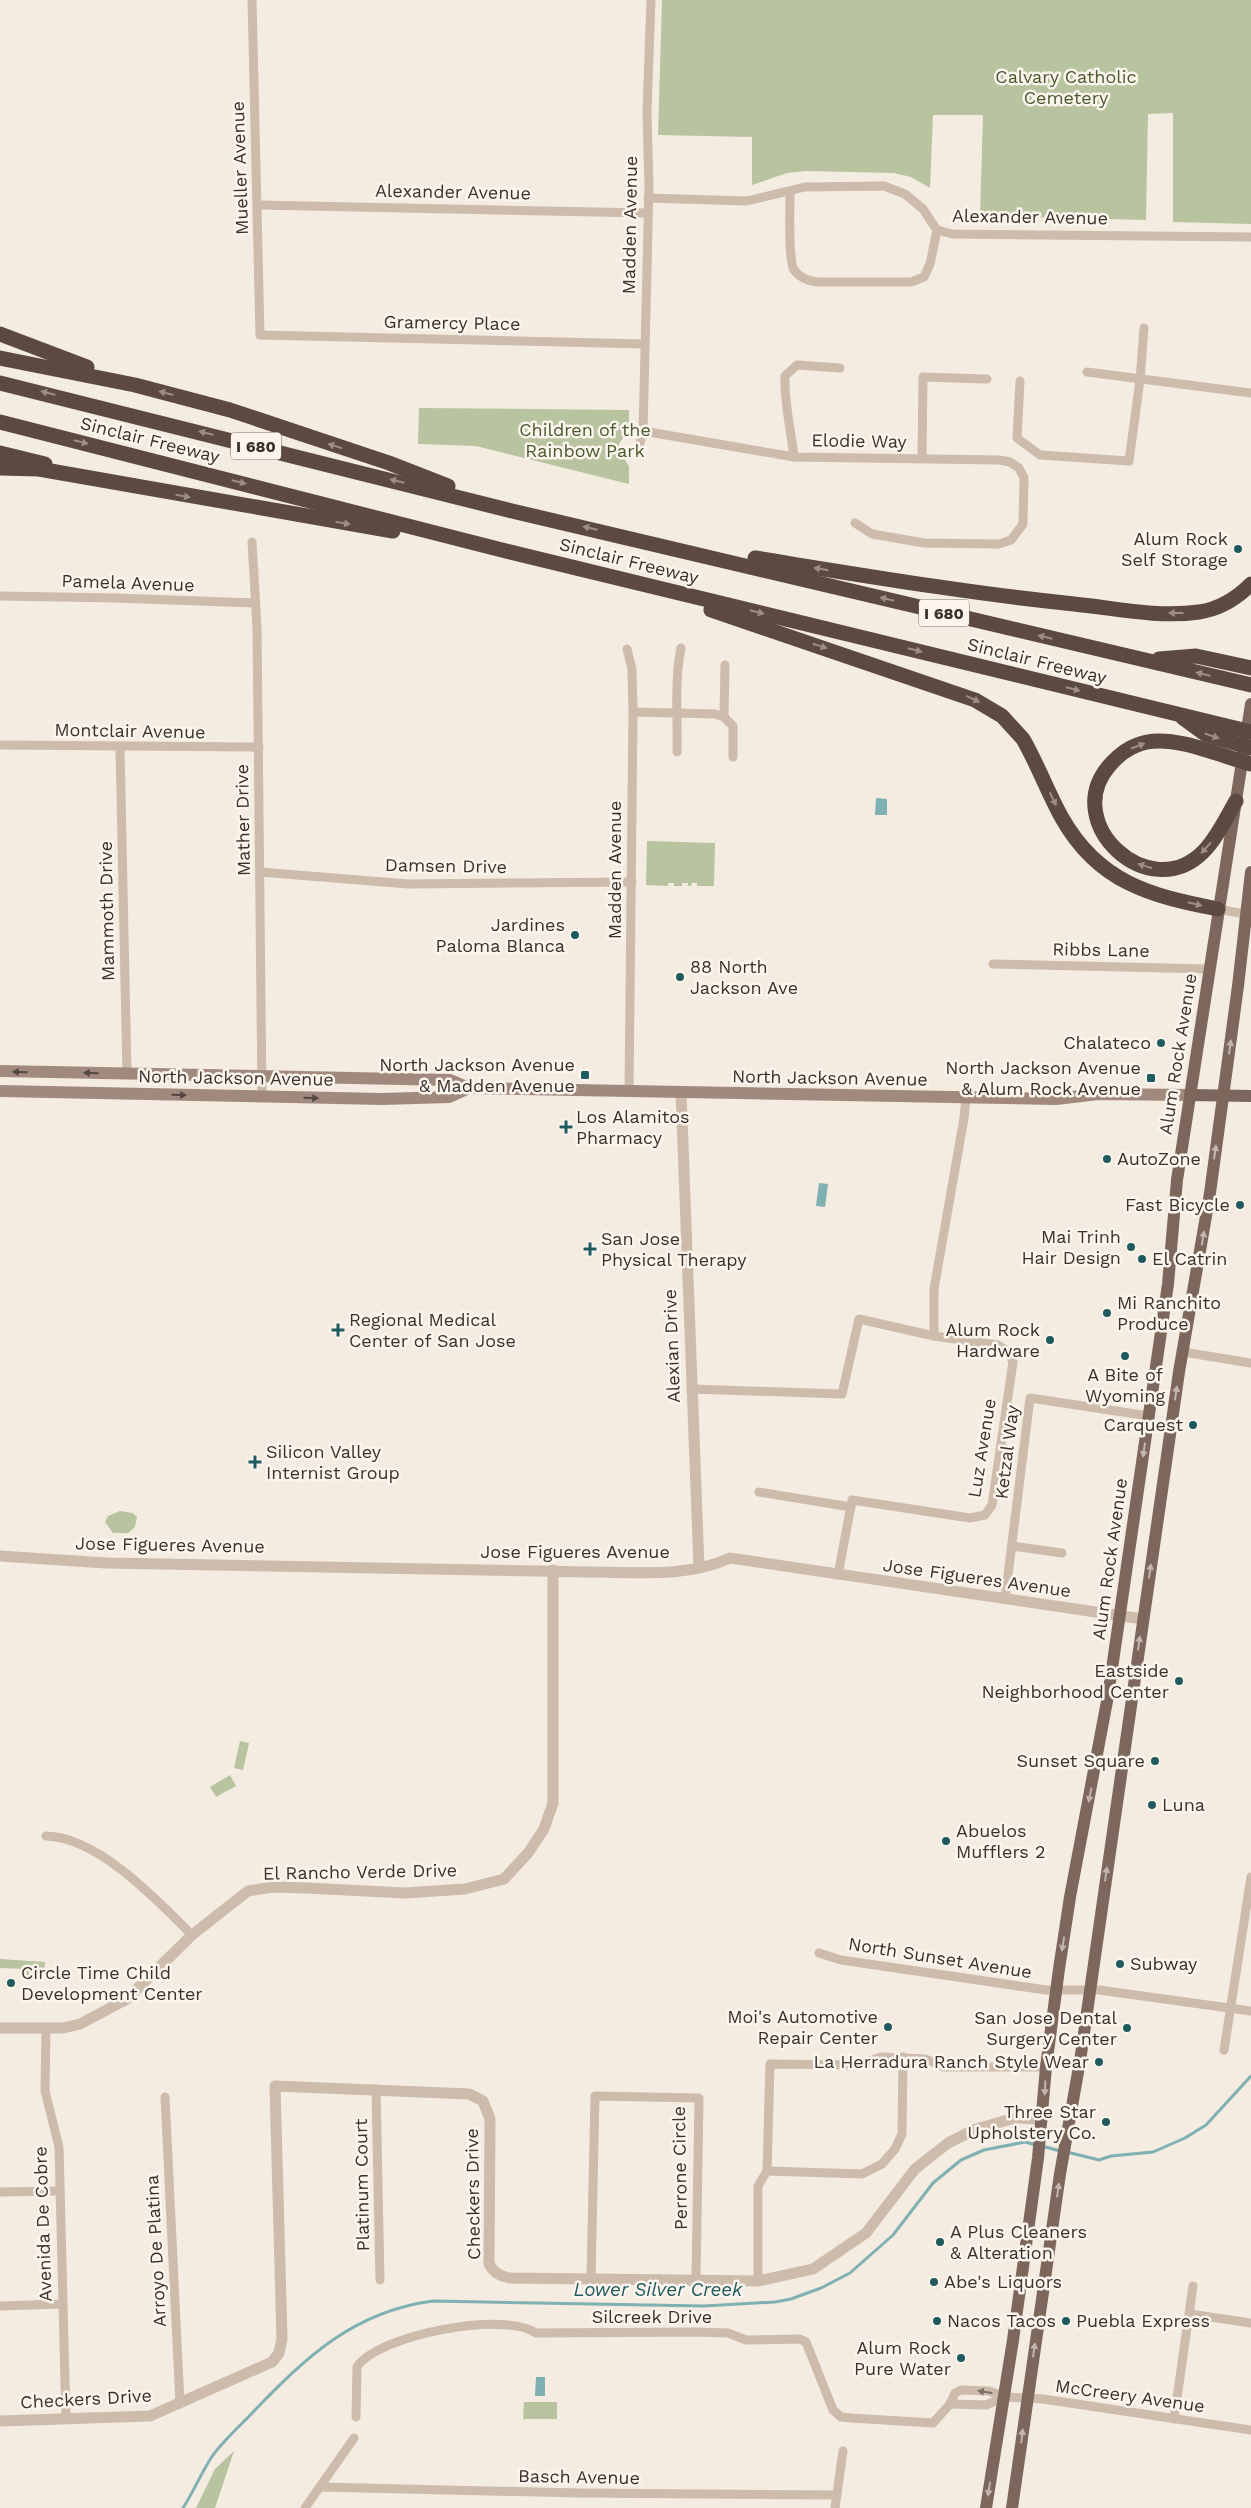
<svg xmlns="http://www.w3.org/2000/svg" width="1251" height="2508" font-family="'Work Sans',sans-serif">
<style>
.green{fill:#b8c4a0}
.water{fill:#7fb0b2}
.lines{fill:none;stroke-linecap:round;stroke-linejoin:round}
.stream{stroke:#7fb0b2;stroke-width:3}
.minor{stroke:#cdbbac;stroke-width:9}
.tertiary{stroke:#cdbbac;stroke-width:11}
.secondary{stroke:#a18a7d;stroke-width:12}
.primary{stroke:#7d675c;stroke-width:12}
.motorway{stroke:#5c4a42;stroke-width:15}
.oneway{fill:#9c8e87}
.oneway2{fill:#c2b5ac}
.oneway3{fill:#544640}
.oneway4{fill:#7d6f65}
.poi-dot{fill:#1f5a5e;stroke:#fbf5ee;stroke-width:2}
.labels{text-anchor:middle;stroke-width:5;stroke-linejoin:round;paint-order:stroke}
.shield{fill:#fbf5ee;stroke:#756b66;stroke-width:1}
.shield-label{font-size:16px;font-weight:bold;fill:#3b302b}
.park-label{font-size:18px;fill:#4a5a2e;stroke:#fbf5ee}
.street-label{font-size:18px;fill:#3b302b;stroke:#fbf5ee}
.poi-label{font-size:18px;fill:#3b302b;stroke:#fbf5ee;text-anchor:end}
.water-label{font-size:19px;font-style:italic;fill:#1f5a5e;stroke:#fbf5ee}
</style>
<rect width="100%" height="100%" fill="#f4ebe1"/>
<g class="green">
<polygon points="662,0 1251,0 1251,224 1173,222 1173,113 1148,114 1146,220 980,216 983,115 933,115 930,188 911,177 894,173 806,171 787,173 752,185 752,137 658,135"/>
<polygon points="419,408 629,410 629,428 619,444 619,451 629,466 629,484 476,446 418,444"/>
<polygon points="647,841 715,843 714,886 697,886 697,883 692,883 691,886 688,886 688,883 682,883 682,886 674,886 674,883 668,883 668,886 646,885"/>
<polygon points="120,1511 133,1513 137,1517 135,1527 128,1533 113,1533 105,1522 108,1516"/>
<polygon points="240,1741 249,1743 243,1770 234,1768"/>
<polygon points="230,1775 236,1786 216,1797 210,1787"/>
<polygon points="0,1959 45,1962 44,1976 24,1975 24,1969 0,1968"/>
<polygon points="524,2402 557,2402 557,2419 523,2419"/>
<polygon points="234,2451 215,2508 196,2508 215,2469"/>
</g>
<g class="water">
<polygon points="876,798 887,799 887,815 875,815"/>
<polygon points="819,1183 828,1184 825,1207 816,1206"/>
<polygon points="536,2377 545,2377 545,2396 535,2396"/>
</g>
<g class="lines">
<g class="stream">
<polyline points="1042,2146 1060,2151"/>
<polyline points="1067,2152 1099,2160 1111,2156 1153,2152 1185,2138 1206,2125 1251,2076"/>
<path d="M183,2508c11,-17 19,-37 30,-53 12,-16 28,-30 42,-45 52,-54 100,-99 178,-109l271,5 71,-4 16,-3 30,-11 29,-15 43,-38 40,-52 28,-23 23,-10 41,-8 11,3"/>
</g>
<g class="minor">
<polyline points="252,0 260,335 644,344"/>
<path d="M790,192c0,15 -2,68 4,78 6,8 14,11 23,12h94l13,-5 6,-13 7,-34"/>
<polyline points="648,198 747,201 805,187 884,186 905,194 923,209 937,230 952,234 1251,237"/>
<polyline points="258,205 647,213"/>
<polyline points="1087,372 1251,393"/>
<polyline points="1020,381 1017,438 1040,455 1129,461 1140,380 1144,328"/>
<polyline points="643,431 794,457 999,460 1010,462 1019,468 1024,478 1023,524 1011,540 999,544 924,543 872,534 855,523"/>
<polyline points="638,451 643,431 649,187 647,111 651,0"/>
<path d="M794,457c-3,-27 -10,-54 -9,-81l12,-11 43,3"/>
<polyline points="922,458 923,377 987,379"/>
<polyline points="252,542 257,627 262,1097"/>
<polyline points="0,596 116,598 255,603"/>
<polyline points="627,649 632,669 633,712 629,1091"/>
<polyline points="633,712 715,714 724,717 733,726 733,757"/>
<polyline points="724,717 725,665"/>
<polyline points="0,745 259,747"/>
<polyline points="120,747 127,1074"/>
<path d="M677,752c1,-35 -3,-69 4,-104"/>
<polyline points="260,872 408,884 632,882"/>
<polyline points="1218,909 1251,915"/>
<polyline points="993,964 1208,969"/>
<polyline points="1183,1352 1251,1363"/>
<polyline points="691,1389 842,1394 859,1319 934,1336"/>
<polyline points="759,1492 851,1507"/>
<polyline points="1012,1546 1062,1553"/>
<polyline points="838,1575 852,1500 970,1518 985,1515 992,1505 1013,1362 1008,1351 998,1345 934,1336 934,1289 964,1118 966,1098"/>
<polyline points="1005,1599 1030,1398 1149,1416"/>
<path d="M46,1836c52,1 111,64 146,99"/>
<polyline points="819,1953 841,1960 1046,1990 1099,1990 1251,2011"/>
<polyline points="46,2029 45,2091 59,2147 66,2419"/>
<polyline points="1224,2050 1251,1877"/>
<polyline points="376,2089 380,2280"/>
<polyline points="165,2097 180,2404"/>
<polyline points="767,2171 862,2174 882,2164 895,2149 902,2134 903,2057"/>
<polyline points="0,2192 60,2191"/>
<polyline points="591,2278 595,2096 699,2098 696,2279"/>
<polyline points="758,2281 758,2186 767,2171 770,2064 858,2065 881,2057 925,2059 944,2067 1046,2067"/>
<polyline points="0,2306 63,2304"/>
<polyline points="1190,2314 1251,2323"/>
<polyline points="950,2404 986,2405 1005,2397"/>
<path d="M356,2417l1,-50c22,-33 149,-56 179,-34l159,-1 33,1 18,7 54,-1 6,3 27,68 8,7 10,1 82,5 17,-19 5,-11 6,-3 28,1 16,6 38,2 208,31"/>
<polyline points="1174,2419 1193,2286"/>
<polyline points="320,2487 579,2493 837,2495"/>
<polyline points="305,2508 354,2438"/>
<polyline points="835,2508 843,2451"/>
</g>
<g class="tertiary">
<polyline points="681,1092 699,1568"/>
<path d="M0,1556l106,7 482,9c47,0 99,6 142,-14l413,61"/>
<polyline points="0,2028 63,2028 80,2024 127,1999 192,1935 248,1891 273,1887 307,1888 405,1893 465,1889 504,1879 528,1853 544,1829 553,1803 553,1570"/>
<path d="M0,2421l150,-5 122,-54 7,-9 3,-14 -7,-253 194,8 14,7 7,18 -1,145c5,9 11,12 21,14l248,3 55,-12 53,-36 49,-64 33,-26 28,-14 39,-11 28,1"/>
</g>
<g class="secondary">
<polyline points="0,1071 450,1080 469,1088 1056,1099 1098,1094 1190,1095"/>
<polyline points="0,1091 382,1099 449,1097 469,1088"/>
</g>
<g class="primary">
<polyline points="1190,1095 1251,1096"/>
<polyline points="986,2508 1013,2340 1038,2158 1046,2067 1059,1969 1070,1897 1108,1696 1168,1284 1177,1180 1251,704"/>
<polyline points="1012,2508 1060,2174 1080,2061 1179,1372 1210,1193 1238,986 1251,872"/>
</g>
<g class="motorway">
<polyline points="0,334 87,367"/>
<polyline points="0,358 135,385 230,410 389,463 448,486"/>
<polyline points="0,383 512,511 1251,685"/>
<polyline points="0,422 498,549 1251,732"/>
<polyline points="0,453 45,464"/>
<polyline points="0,468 39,469 393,531"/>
<path d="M755,558c106,17 212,35 319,46 40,4 84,14 125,8 21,-3 37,-13 52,-28"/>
<path d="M711,610l264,90 27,16 21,23c15,26 25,54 39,79 36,64 88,78 156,91"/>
<polyline points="1159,659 1196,656 1251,668"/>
<polyline points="1183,718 1205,734 1251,748"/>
<path d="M1236,801c-10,17 -19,37 -33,51 -54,54 -143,-29 -94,-86 10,-12 23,-21 38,-24 31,-6 74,14 104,22"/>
</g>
</g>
<defs><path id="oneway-solid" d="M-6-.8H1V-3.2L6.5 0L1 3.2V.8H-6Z" transform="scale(1.25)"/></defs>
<g class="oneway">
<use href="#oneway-solid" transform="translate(48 393) rotate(-166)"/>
<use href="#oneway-solid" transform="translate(166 393) rotate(-165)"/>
<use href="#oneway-solid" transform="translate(206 433) rotate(-166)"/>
<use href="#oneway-solid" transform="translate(81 442) rotate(14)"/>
<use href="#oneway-solid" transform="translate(335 446) rotate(-162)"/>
<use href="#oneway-solid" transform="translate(397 481) rotate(-166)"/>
<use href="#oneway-solid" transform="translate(239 482) rotate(14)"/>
<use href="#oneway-solid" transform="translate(183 496) rotate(10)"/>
<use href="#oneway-solid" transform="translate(343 523) rotate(10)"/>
<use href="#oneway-solid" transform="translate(590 528) rotate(-167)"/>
<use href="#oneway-solid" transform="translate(821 569) rotate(-171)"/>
<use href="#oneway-solid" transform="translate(887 599) rotate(-167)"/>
<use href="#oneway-solid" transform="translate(757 612) rotate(14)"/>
<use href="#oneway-solid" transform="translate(1176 613) rotate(180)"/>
<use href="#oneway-solid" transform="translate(1045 637) rotate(-167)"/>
<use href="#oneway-solid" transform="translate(820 646) rotate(18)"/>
<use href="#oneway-solid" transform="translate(915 650) rotate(14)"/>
<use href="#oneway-solid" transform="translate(1203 674) rotate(-167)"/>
<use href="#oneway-solid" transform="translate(1073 689) rotate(14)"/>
<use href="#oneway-solid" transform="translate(973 699) rotate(25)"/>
<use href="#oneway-solid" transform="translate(1212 736) rotate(19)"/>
<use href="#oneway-solid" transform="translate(1138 746) rotate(-21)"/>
<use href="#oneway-solid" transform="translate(1053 799) rotate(65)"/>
<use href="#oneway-solid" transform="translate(1206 848) rotate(132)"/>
<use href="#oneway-solid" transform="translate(1145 866) rotate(-163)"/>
<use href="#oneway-solid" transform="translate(1195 904) rotate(13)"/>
</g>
<g class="oneway2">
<use href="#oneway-solid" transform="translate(1230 1047) rotate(-82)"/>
<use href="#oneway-solid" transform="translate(1215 1152) rotate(-82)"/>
<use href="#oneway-solid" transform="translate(1203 1238) rotate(-81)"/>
<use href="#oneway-solid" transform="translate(1176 1393) rotate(-82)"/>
<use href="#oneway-solid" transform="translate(1144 1450) rotate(98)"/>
<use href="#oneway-solid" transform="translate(1150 1571) rotate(-82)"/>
<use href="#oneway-solid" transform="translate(1139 1643) rotate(-82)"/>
<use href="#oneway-solid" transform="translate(1090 1795) rotate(101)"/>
<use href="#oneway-solid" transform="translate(1106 1874) rotate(-82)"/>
<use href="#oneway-solid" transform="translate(1063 1944) rotate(99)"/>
<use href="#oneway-solid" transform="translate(1045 2088) rotate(93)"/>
<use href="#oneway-solid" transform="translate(1058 2190) rotate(-82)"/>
<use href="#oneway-solid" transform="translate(1034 2350) rotate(-82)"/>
<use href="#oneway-solid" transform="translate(1022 2436) rotate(-83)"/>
<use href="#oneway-solid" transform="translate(989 2489) rotate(99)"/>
</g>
<g class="oneway3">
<use href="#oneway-solid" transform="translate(20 1072) rotate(-179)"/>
<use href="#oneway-solid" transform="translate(91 1073) rotate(-179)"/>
<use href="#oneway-solid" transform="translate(179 1095) rotate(2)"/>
<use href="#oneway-solid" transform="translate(311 1098) rotate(1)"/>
</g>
<use class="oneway4" href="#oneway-solid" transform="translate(985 2392) rotate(-172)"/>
<g class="poi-dot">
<circle cx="1238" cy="549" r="5"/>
<circle cx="575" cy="935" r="5"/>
<circle cx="680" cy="977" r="5"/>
<circle cx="1161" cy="1043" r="5"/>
<rect x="580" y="1070" width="10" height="10" rx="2.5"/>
<rect x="1146" y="1073" width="10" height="10" rx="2.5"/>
<path d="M563.5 1119.5h5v5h5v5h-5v5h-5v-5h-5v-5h5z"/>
<circle cx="1107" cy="1159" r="5"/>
<circle cx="1240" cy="1205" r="5"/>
<circle cx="1131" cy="1247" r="5"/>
<path d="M587.5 1241.5h5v5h5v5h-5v5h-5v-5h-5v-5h5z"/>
<circle cx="1142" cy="1259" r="5"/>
<circle cx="1107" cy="1313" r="5"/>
<path d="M335.5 1322.5h5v5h5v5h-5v5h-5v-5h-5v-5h5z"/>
<circle cx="1050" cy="1340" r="5"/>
<circle cx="1125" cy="1356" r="5"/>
<circle cx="1193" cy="1425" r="5"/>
<path d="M252.5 1454.5h5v5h5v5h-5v5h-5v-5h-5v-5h5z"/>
<circle cx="1179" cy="1681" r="5"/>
<circle cx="1155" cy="1761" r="5"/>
<circle cx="1152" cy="1805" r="5"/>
<circle cx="946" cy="1841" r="5"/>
<circle cx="1120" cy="1964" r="5"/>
<circle cx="11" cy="1983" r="5"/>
<circle cx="888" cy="2027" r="5"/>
<circle cx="1127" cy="2028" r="5"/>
<circle cx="1099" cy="2062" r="5"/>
<circle cx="1106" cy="2122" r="5"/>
<circle cx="940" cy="2242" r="5"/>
<circle cx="934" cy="2282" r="5"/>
<circle cx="937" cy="2321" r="5"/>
<circle cx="1066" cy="2321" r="5"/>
<circle cx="961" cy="2358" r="5"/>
</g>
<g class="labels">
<g class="shield">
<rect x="231" y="432.5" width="50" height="27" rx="4"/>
<rect x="919" y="599.5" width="50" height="27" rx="4"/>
</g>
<g class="shield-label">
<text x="256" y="452">I 680</text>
<text x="944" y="619">I 680</text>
</g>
<g class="park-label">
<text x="1066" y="83">Calvary Catholic<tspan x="1066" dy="21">Cemetery</tspan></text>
<text x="585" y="436">Children of the<tspan x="585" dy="21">Rainbow Park</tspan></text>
</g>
<g class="street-label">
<text transform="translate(240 168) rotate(-92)" y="6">Mueller Avenue</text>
<text transform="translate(453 192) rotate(1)" y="6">Alexander Avenue</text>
<text transform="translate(1030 217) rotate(1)" y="6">Alexander Avenue</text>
<text transform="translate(630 225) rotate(-89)" y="6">Madden Avenue</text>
<text transform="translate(452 323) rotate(1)" y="6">Gramercy Place</text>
<text transform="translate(150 440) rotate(14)" y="6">Sinclair Freeway</text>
<text transform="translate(859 441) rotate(1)" y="6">Elodie Way</text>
<text transform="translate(629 561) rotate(14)" y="6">Sinclair Freeway</text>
<text transform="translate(128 583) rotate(2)" y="6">Pamela Avenue</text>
<text transform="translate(1037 661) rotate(14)" y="6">Sinclair Freeway</text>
<text transform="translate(130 731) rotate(1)" y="6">Montclair Avenue</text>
<text transform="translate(243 820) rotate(-91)" y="6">Mather Drive</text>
<text transform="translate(446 866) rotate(1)" y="6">Damsen Drive</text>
<text transform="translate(615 870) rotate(-90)" y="6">Madden Avenue</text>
<text transform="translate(107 911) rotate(-91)" y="6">Mammoth Drive</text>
<text transform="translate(1101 950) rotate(1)" y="6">Ribbs Lane</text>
<text transform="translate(1178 1054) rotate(-81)" y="6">Alum Rock Avenue</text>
<text transform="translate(236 1078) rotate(1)" y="6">North Jackson Avenue</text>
<text transform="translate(830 1078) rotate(1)" y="6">North Jackson Avenue</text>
<text transform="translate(672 1346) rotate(-92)" y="6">Alexian Drive</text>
<text transform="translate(982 1448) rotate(-81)" y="6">Luz Avenue</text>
<text transform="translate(1007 1452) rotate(-83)" y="6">Ketzal Way</text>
<text transform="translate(170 1545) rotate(1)" y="6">Jose Figueres Avenue</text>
<text x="575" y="1558">Jose Figueres Avenue</text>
<text transform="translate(1110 1559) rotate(-82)" y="6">Alum Rock Avenue</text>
<text transform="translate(977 1578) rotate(8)" y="6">Jose Figueres Avenue</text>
<text transform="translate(360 1872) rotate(-1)" y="6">El Rancho Verde Drive</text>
<text transform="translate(940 1958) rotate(9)" y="6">North Sunset Avenue</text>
<text transform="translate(680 2168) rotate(-91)" y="6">Perrone Circle</text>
<text transform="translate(362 2185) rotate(-91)" y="6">Platinum Court</text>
<text transform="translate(473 2194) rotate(-91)" y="6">Checkers Drive</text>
<text transform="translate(43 2224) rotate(-92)" y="6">Avenida De Cobre</text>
<text transform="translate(156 2251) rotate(-93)" y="6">Arroyo De Platina</text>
<text x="652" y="2323">Silcreek Drive</text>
<text transform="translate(1130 2396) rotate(8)" y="6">McCreery Avenue</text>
<text transform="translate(86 2399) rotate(-3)" y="6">Checkers Drive</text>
<text transform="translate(579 2477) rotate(1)" y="6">Basch Avenue</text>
</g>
<g class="poi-label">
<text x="1228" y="545">Alum Rock<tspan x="1228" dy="21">Self Storage</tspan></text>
<text x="565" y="931">Jardines<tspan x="565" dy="21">Paloma Blanca</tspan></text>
<text x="690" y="973" text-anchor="start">88 North<tspan x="690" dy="21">Jackson Ave</tspan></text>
<text x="1151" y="1049">Chalateco</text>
<text x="575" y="1071">North Jackson Avenue<tspan x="575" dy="21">&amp; Madden Avenue</tspan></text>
<text x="1141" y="1074">North Jackson Avenue<tspan x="1141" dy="21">&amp; Alum Rock Avenue</tspan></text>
<text x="576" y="1123" text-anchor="start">Los Alamitos<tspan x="576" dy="21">Pharmacy</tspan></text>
<text x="1117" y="1165" text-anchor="start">AutoZone</text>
<text x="1230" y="1211">Fast Bicycle</text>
<text x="1121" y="1243">Mai Trinh<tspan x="1121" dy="21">Hair Design</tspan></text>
<text x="601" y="1245" text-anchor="start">San Jose<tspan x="601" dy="21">Physical Therapy</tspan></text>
<text x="1152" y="1265" text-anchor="start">El Catrin</text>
<text x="1117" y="1309" text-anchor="start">Mi Ranchito<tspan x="1117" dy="21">Produce</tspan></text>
<text x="349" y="1326" text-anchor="start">Regional Medical<tspan x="349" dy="21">Center of San Jose</tspan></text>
<text x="1040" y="1336">Alum Rock<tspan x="1040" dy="21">Hardware</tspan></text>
<text x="1125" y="1381" text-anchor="middle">A Bite of<tspan x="1125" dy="21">Wyoming</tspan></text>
<text x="1183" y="1431">Carquest</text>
<text x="266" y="1458" text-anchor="start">Silicon Valley<tspan x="266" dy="21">Internist Group</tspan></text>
<text x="1169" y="1677">Eastside<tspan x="1169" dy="21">Neighborhood Center</tspan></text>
<text x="1145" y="1767">Sunset Square</text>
<text x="1162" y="1811" text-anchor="start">Luna</text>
<text x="956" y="1837" text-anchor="start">Abuelos<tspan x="956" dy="21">Mufflers 2</tspan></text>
<text x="1130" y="1970" text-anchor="start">Subway</text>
<text x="21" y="1979" text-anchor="start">Circle Time Child<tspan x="21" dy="21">Development Center</tspan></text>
<text x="878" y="2023">Moi's Automotive<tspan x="878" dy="21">Repair Center</tspan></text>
<text x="1117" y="2024">San Jose Dental<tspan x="1117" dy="21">Surgery Center</tspan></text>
<text x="1089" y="2068">La Herradura Ranch Style Wear</text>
<text x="1096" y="2118">Three Star<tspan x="1096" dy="21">Upholstery Co.</tspan></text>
<text x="950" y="2238" text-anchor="start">A Plus Cleaners<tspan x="950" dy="21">&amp; Alteration</tspan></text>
<text x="944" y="2288" text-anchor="start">Abe's Liquors</text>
<text x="947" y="2327" text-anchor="start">Nacos Tacos</text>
<text x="1076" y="2327" text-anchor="start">Puebla Express</text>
<text x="951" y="2354">Alum Rock<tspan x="951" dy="21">Pure Water</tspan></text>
</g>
<g class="water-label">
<text x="658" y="2296">Lower Silver Creek</text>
</g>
</g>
</svg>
